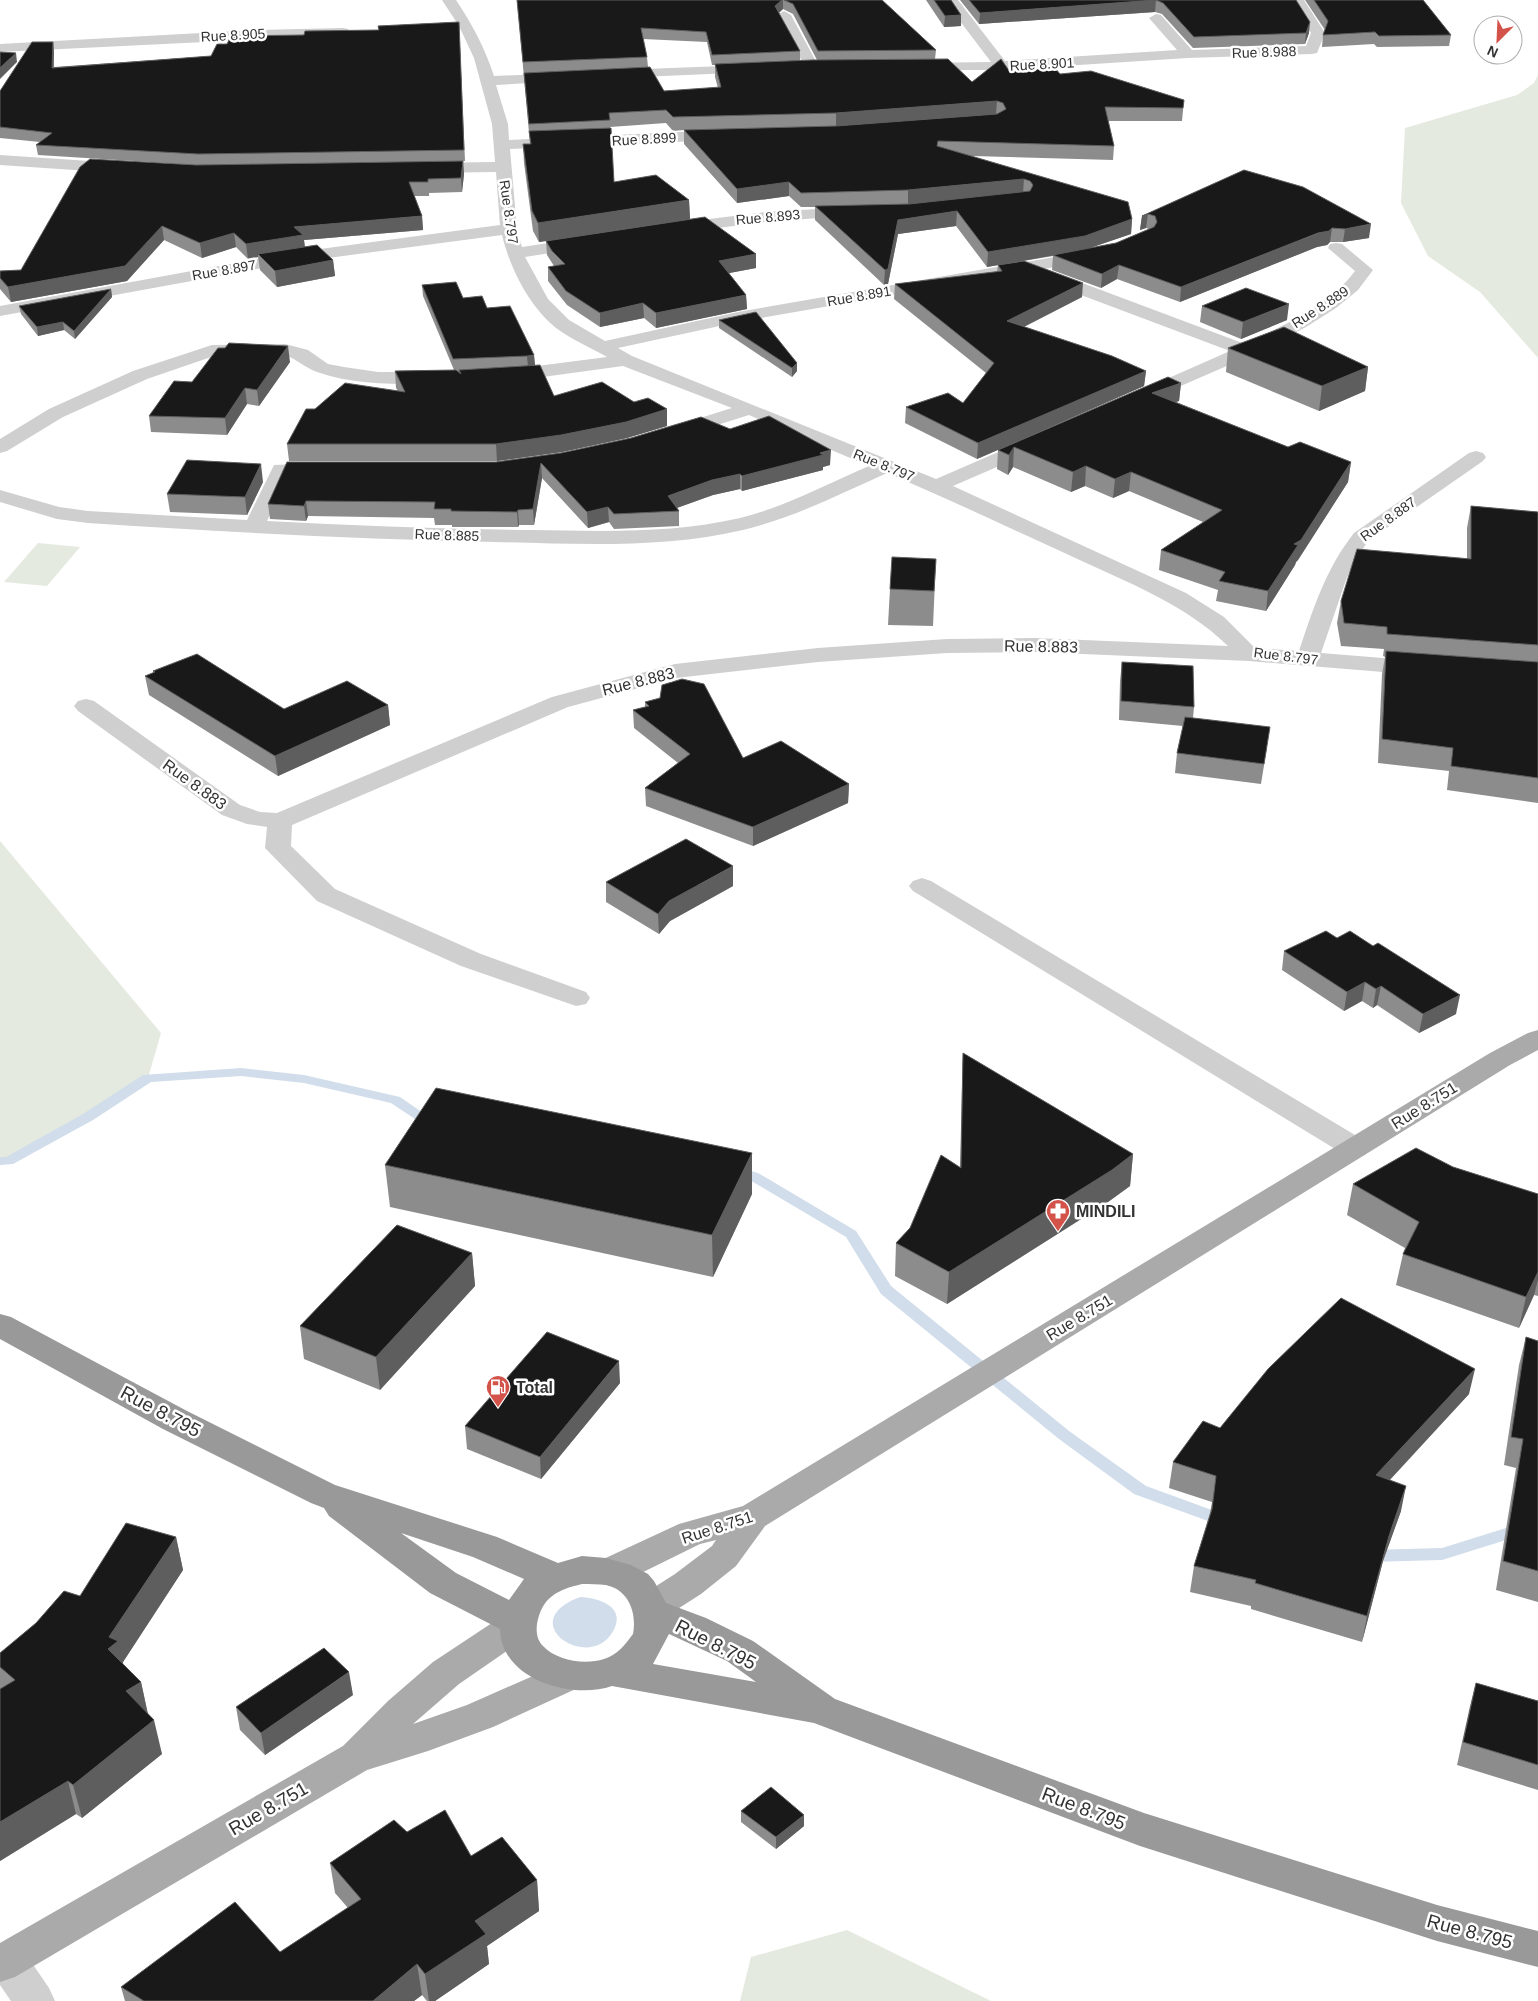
<svg xmlns="http://www.w3.org/2000/svg" width="1538" height="2001" font-family="Helvetica,sans-serif">
<style>
.green{fill:#e4eadf}
.water{fill:#d1ddea}
.lines{fill:none;stroke-linecap:round;stroke-linejoin:round}
.stream{fill:#d1ddea;fill-rule:evenodd}
.minor{fill:#cfcfcf;fill-rule:evenodd}
.major{fill:#aaa;fill-rule:evenodd}
.highway{fill:#999;fill-rule:evenodd}
.wall{fill:#8c8c8c;fill-rule:evenodd}
.shaded-wall{fill:#5e5e5e}
.building{fill:#191919;stroke:#5e5e5e}
.labels{text-anchor:middle;stroke-width:5;stroke-linejoin:round;paint-order:stroke}
.far-street-label{font-size:14px;fill:#323232;stroke:#fff}
.street-label{font-size:16px;fill:#323232;stroke:#fff}
.poi-label{font-size:16px;font-weight:bold;fill:#323232;stroke:#fff;text-anchor:start}
.near-street-label{font-size:19px;fill:#323232;stroke:#fff}
</style>
<rect width="100%" height="100%" fill="#fff"/>
<g class="green">
<polygon points="1538,75 1538,358 1480,292 1428,256 1401,203 1405,128 1517,95 1534,83"/>
<polygon points="38,543 80,547 47,586 4,582"/>
<polygon points="0,841 161,1033 148,1078 24,1158 0,1163"/>
<polygon points="847,1930 991,2001 740,2001 751,1957"/>
</g>
<path class="water" d="M580,1597c21,1 48,11 32,36 -24,39 -99,-11 -32,-36z"/>
<g class="lines">
<g class="stream">
<polygon points="241,1068 304,1075 400,1097 439,1124 437,1127 427,1127 391,1103 304,1083 241,1076 151,1082 93,1120 13,1164 0,1165 0,1157 6,1157 83,1114 143,1075"/>
<polygon points="736,1167 758,1173 856,1231 891,1286 1069,1431 1146,1486 1231,1517 1233,1521 1231,1525 1225,1527 1219,1525 1134,1494 1059,1439 881,1294 846,1237 748,1179 731,1174 729,1171 731,1168"/>
<polygon points="1538,1518 1538,1530 1442,1560 1369,1562 1363,1560 1361,1556 1363,1552 1369,1550 1442,1548"/>
</g>
<g class="minor">
<path d="M442,0h14c16,24 29,48 38,76l68,-3 5,1 2,3 -2,3 -5,1 -66,4 12,39 1,16 213,-10 5,2 3,3 -3,3 -5,2 -212,9 7,80 5,18 60,-9 6,1 2,4 -2,4 -6,1 -57,9 23,42 21,21 36,21 133,-29 351,-61 6,1 3,4 -3,4 -6,1 -351,61 -120,26 14,8 304,123 88,-38 7,-2 7,2 3,4 -3,4 -85,37 233,107 38,24 31,31 44,3c14,-42 27,-83 55,-118l115,-80 7,-2 7,2 3,4 -3,4 -115,80 -15,23 -7,16 -25,73 99,8 8,2 3,5 -3,5 -8,2 -171,-14 -214,-9 -88,1 -129,9 -142,16 -108,29 -276,118 -1,21 44,43 146,65 105,38 4,6 -4,6 -10,2 -115,-40 -144,-65 -52,-53 2,-21 -20,-3 -25,-9 -144,-104 -4,-5 4,-5 8,-2 8,2 146,104 20,7 17,1 275,-116 123,-33 143,-16 129,-9 88,-1 193,8c-44,-43 -102,-64 -157,-90 -62,-28 -122,-57 -184,-83 -47,21 -94,45 -144,57 -81,19 -166,14 -248,12 -136,-3 -271,-10 -407,-19l-31,-4 -57,-17v-12l59,17 29,4 159,9 27,-55 47,-2 7,2 3,4 -3,4 -40,2 -21,46c88,5 177,8 265,9 69,1 140,4 208,-12 45,-11 87,-34 129,-52l-120,-51 -67,21 -7,2 -7,-2 -3,-4 3,-4 64,-20 -109,-42 -116,16 -7,-2 -2,-4 2,-4 7,-2 100,-13c-16,-9 -36,-18 -51,-29 -27,-22 -46,-60 -54,-93l-212,28 -290,53v-10l290,-53 210,-28 -4,-53 -69,1 -6,-2 -2,-3 2,-3 6,-2 68,-1 -3,-38 -18,-66 -15,-32z"/>
<polygon points="944,0 958,0 1005,61 1177,50 1149,18 1156,14 1161,15 1192,50 1306,46 1311,33 1290,0 1304,0 1325,33 1317,53 1312,54 1188,58 1001,70 914,70 912,67 914,64 919,63 991,62"/>
<polygon points="784,11 791,15 819,67 817,70 807,70 805,67 777,15"/>
<polygon points="343,28 348,29 350,32 348,35 0,52 0,44 257,30"/>
<polygon points="751,65 756,66 758,69 756,72 617,78 612,77 610,74 612,71 617,70"/>
<polygon points="0,155 119,163 125,165 127,168 125,171 119,173 0,165"/>
<polygon points="853,207 859,209 861,212 859,215 765,222 677,233 671,232 669,228 671,224 677,223 765,212"/>
<path d="M1336,243l6,1 31,26 -15,20 -22,18 -30,19 -54,28 -108,47 -7,-2 -2,-4 2,-4 93,-41 -189,-71 -3,-4 3,-4 6,-1 6,1 192,72c37,-18 84,-38 110,-73l-27,-23 2,-4z"/>
<path d="M285,344l23,6 20,14 16,3 34,5h54l7,2 2,4 -2,4 -7,2c-38,0 -78,1 -115,-12 -12,-4 -21,-14 -33,-17l-70,1 -67,23 -84,38 -56,34 -7,2v-14l49,-30 84,-38 79,-26z"/>
<polygon points="922,878 931,881 1365,1141 1370,1148 1365,1155 1355,1158 1345,1155 913,891 909,886 913,881"/>
<polygon points="7,1942 21,1947 49,1988 55,2001 11,2001 0,1985 0,1944"/>
</g>
<g class="major">
<polygon points="1538,1030 1538,1050 1510,1065 765,1526 736,1566 701,1594 665,1617 652,1621 639,1617 634,1607 639,1597 675,1574 712,1546 716,1540 700,1544 623,1582 610,1586 597,1582 592,1572 597,1562 679,1524 743,1506 1490,1053 1528,1033"/>
<polygon points="517,1611 530,1615 535,1625 530,1635 459,1684 413,1724 467,1705 567,1661 580,1665 586,1676 580,1687 493,1727 428,1751 367,1770 15,1977 0,1982 0,1943 343,1746 388,1701 433,1662 504,1615"/>
</g>
<path class="highway" d="M0,1314l11,3 176,94 148,74 162,52 61,26 24,-7 24,2 25,7 17,9 6,7 12,22 40,15 47,23 82,58 309,114 293,92 101,26v36l-101,-26 -297,-95 -326,-123 -202,-37c-40,14 -111,-6 -112,-57l-70,-36 -101,-77 -5,-8 -13,-5 -148,-74 -163,-90zM401,1533l72,24 51,22 -15,21 -53,-27zM582,1584c8,0 16,0 24,1 23,5 31,28 27,49 -8,11 -16,21 -29,25 -19,6 -47,2 -61,-13 -6,-6 -7,-14 -6,-22 5,-27 20,-34 45,-40zM669,1634l58,27 29,21 -103,-18z"/>
</g>
<g class="wall">
<path d="M517,0h365l54,50 -1,9 37,23 38,-10 50,2 124,26 -2,21h-74l6,25 -1,14 -141,-4 160,63 -1,15 -41,14 26,-5 33,-14 -3,-1 -6,2 2,-14 102,-46 125,68 -26,4h-13l-3,3 -10,2 -137,55 -63,-23 -16,9 -49,-18 1,-14 -66,11 -31,-41 -58,8 -10,50 -4,1 -69,-65v-13h-14l-12,-11 -52,7 -53,-59v-14l-11,1 -7,-8 -56,4 4,55 75,18 1,19 66,35v14l-27,5 17,22 1,14 -91,19 -12,-10 -44,9 -33,-22 -19,-24v-14l6,-1 -7,-11 -1,-14 -7,1 -6,-11 -9,-68 -1,-19h7zM783,9l10,5 24,46 -17,1v-10l-21,-38zM643,39l64,3 5,23h3v12l3,11 -54,3 -16,-24 -1,-10zM996,114h1l-161,12z"/>
<polygon points="926,0 951,0 961,15 961,26 944,27"/>
<polygon points="960,0 1296,0 1309,33 1305,44 1193,48 1162,14 1155,12 979,24"/>
<polygon points="1305,0 1423,0 1451,35 1449,46 1377,47 1374,44 1322,47 1323,35 1325,30"/>
<polygon points="459,22 465,161 199,165 38,155 36,145 40,142 0,138 0,91 53,42 54,52 54,67 211,56 227,44 304,35 379,30 378,26"/>
<polygon points="463,161 464,174 462,192 429,193 429,196 414,196 422,216 423,230 304,240 305,247 333,260 335,276 277,287 260,270 258,257 248,259 236,247 202,258 164,240 127,281 11,302 0,289 0,271 21,270 197,165"/>
<polygon points="998,265 1082,297 1024,327 1146,371 1144,386 1001,449 1181,383 1179,401 1176,402 1288,447 1351,462 1348,482 1298,560 1296,562 1295,565 1266,611 1216,601 1218,590 1159,570 1161,550 1203,522 1129,491 1113,498 1085,486 1071,492 1013,467 1008,475 997,469 998,450 977,459 905,423 906,407 963,403 986,373 894,299 895,284 997,272"/>
<polygon points="422,285 463,298 487,308 534,355 535,365 554,396 667,426 627,438 562,452 497,461 289,461 287,444 315,409 398,391 396,388 395,371 454,370 423,296"/>
<polygon points="111,289 112,297 75,339 64,330 38,336 21,314 19,306"/>
<polygon points="1202,306 1287,320 1241,339 1200,322"/>
<polygon points="719,320 797,363 797,371 792,377 719,328"/>
<polygon points="1228,348 1368,367 1365,391 1319,411 1226,372"/>
<polygon points="290,362 259,406 247,404 227,435 151,432 149,416 192,382"/>
<polygon points="730,429 830,465 823,467 823,470 742,491 740,489 713,495 677,508 679,511 679,526 614,529 609,522 588,528 542,478 534,525 519,525 518,527 452,527 452,525 435,525 434,518 308,516 306,521 270,519 268,504 496,462"/>
<polygon points="263,482 247,515 170,512 167,494"/>
<polygon points="1471,506 1538,512 1538,803 1447,790 1449,771 1378,763 1382,674 1385,657 1383,656 1384,649 1341,646 1337,623 1341,601 1467,559 1467,528"/>
<polygon points="936,559 933,626 888,625 890,589"/>
<polygon points="1122,662 1194,707 1193,718 1267,747 1261,784 1175,773 1177,753 1183,726 1119,720 1120,681"/>
<polygon points="153,671 284,709 388,705 390,725 278,776 149,695 145,676 153,673"/>
<polygon points="645,702 743,758 849,784 848,803 753,846 646,806 645,788 678,763 634,728 633,710 645,707"/>
<polygon points="606,882 733,886 670,921 659,934 606,902"/>
<polygon points="1284,951 1456,1014 1419,1033 1377,1005 1373,1008 1362,1001 1344,1011 1282,970"/>
<polygon points="963,1053 1133,1154 1130,1186 1108,1202 947,1304 895,1276 896,1243 910,1228 960,1167 962,1085"/>
<polygon points="752,1153 752,1194 713,1277 390,1207 385,1165"/>
<polygon points="1453,1167 1538,1194 1538,1296 1534,1295 1519,1328 1396,1285 1403,1254 1405,1248 1347,1215 1353,1184"/>
<polygon points="472,1253 475,1286 380,1390 304,1359 300,1326"/>
<polygon points="1526,1337 1538,1341 1538,1602 1496,1590 1516,1468 1504,1465 1519,1365"/>
<polygon points="620,1383 541,1479 467,1449 465,1426"/>
<polygon points="1469,1394 1390,1480 1401,1511 1383,1561 1362,1642 1251,1609 1251,1606 1190,1592 1194,1566 1210,1513 1212,1502 1169,1488 1173,1462 1220,1428"/>
<polygon points="176,1537 183,1570 123,1662 123,1664 141,1682 148,1714 162,1754 82,1818 76,1814 0,1861 0,1653"/>
<polygon points="1476,1683 1538,1701 1538,1790 1457,1765 1470,1706"/>
<polygon points="353,1695 265,1755 240,1730 236,1707"/>
<polygon points="741,1811 804,1815 804,1826 776,1849 741,1822"/>
<polygon points="407,1832 537,1880 539,1911 487,1946 489,1964 435,2001 427,2001 422,1995 414,2001 125,2001 121,1987 280,1952 348,1908 335,1893 330,1863"/>
</g>
<g class="shaded-wall">
<polygon points="782,0 783,0 783,9 775,16 775,6"/>
<polygon points="1156,0 1155,12 979,24 980,13"/>
<polygon points="961,15 961,26 944,27 945,16"/>
<polygon points="1310,22 1309,33 1305,44 1306,33"/>
<polygon points="53,42 54,52 53,78 52,68"/>
<polygon points="16,53 17,62 0,79 0,68"/>
<polygon points="997,101 996,114 836,126 836,113"/>
<polygon points="463,161 464,174 462,192 461,178"/>
<polygon points="1024,179 1023,193 908,204 908,190"/>
<polygon points="789,182 789,196 737,203 737,189"/>
<polygon points="689,200 690,219 539,242 538,223"/>
<polygon points="957,211 956,226 898,234 888,284 884,285 885,270 898,220"/>
<polygon points="1148,214 1146,228 1140,230 1142,216"/>
<polygon points="422,216 423,230 304,240 305,249 258,254 258,257 248,259 246,244 294,227"/>
<polygon points="1132,219 1131,234 1084,250 987,267 988,252"/>
<polygon points="1371,224 1369,238 1343,242 1345,229"/>
<polygon points="162,226 164,240 127,281 11,302 8,287"/>
<polygon points="1332,228 1330,242 1327,245 1317,247 1180,302 1181,287"/>
<polygon points="234,233 236,247 202,258 200,243"/>
<polygon points="756,254 756,268 719,275 719,261"/>
<polygon points="333,260 335,276 277,287 275,271"/>
<polygon points="1119,265 1117,279 1101,288 1102,274"/>
<polygon points="1083,283 1082,297 1006,336 1007,321"/>
<polygon points="111,289 112,297 75,339 74,331"/>
<polygon points="746,295 747,309 656,328 656,313"/>
<polygon points="643,303 644,318 600,327 600,313"/>
<polygon points="1289,304 1287,320 1241,339 1243,322"/>
<polygon points="63,322 64,330 38,336 37,327"/>
<polygon points="288,346 290,362 259,406 257,390"/>
<polygon points="534,355 535,366 528,367 527,356"/>
<polygon points="797,363 797,371 792,377 792,368"/>
<polygon points="1368,367 1365,391 1319,411 1322,386"/>
<polygon points="1146,371 1144,386 977,459 978,443"/>
<polygon points="1181,383 1179,401 1150,411 1152,393"/>
<polygon points="245,388 247,404 227,435 225,418"/>
<polygon points="667,409 667,426 627,438 562,452 497,461 496,444"/>
<polygon points="1014,447 1013,467 1008,475 1009,455"/>
<polygon points="831,450 830,465 823,467 823,470 742,491 742,476"/>
<polygon points="1351,462 1348,482 1298,560 1296,562 1295,565 1266,611 1268,591 1294,544"/>
<polygon points="541,463 542,478 534,525 533,509"/>
<polygon points="261,464 263,482 247,515 245,497"/>
<polygon points="1086,466 1085,486 1071,492 1073,472"/>
<polygon points="1131,472 1129,491 1113,498 1115,479"/>
<polygon points="740,474 740,489 713,495 668,511 668,496 712,480"/>
<polygon points="306,501 308,516 306,521 304,506"/>
<polygon points="608,507 609,522 588,528 587,512"/>
<polygon points="518,510 519,525 518,527 517,512"/>
<polygon points="388,705 390,725 278,776 275,756"/>
<polygon points="849,784 848,803 753,846 753,827"/>
<polygon points="733,866 733,886 670,921 659,934 658,914 669,901"/>
<polygon points="1365,982 1362,1001 1344,1011 1347,992"/>
<polygon points="1381,986 1377,1005 1373,1008 1376,989"/>
<polygon points="1460,995 1456,1014 1419,1033 1423,1014"/>
<polygon points="752,1153 752,1194 713,1277 712,1235"/>
<polygon points="1133,1154 1130,1186 1108,1202 947,1304 949,1272"/>
<polygon points="472,1253 475,1286 380,1390 376,1357"/>
<polygon points="1538,1272 1538,1280 1534,1295 1519,1328 1526,1297"/>
<polygon points="619,1361 620,1383 541,1479 540,1457"/>
<polygon points="1475,1369 1469,1394 1370,1501 1376,1475"/>
<polygon points="1406,1486 1401,1511 1383,1561 1362,1642 1367,1616 1389,1536"/>
<polygon points="176,1537 183,1570 123,1662 125,1675 108,1649 109,1637"/>
<polygon points="349,1672 353,1695 265,1755 261,1733"/>
<polygon points="141,1682 148,1715 126,1691"/>
<polygon points="154,1720 162,1754 82,1818 73,1785"/>
<polygon points="68,1781 76,1814 0,1861 0,1822"/>
<polygon points="804,1815 804,1826 776,1849 776,1837"/>
<polygon points="537,1880 539,1911 487,1946 489,1964 435,2001 429,2001 425,1974 475,1921"/>
<polygon points="417,1964 422,1995 414,2001 373,2001"/>
</g>
<g class="building">
<polygon points="517,0 782,0 775,6 800,51 712,55 706,32 641,28 647,57 523,62"/>
<polygon points="784,0 882,0 936,50 818,51 793,4"/>
<polygon points="934,0 951,0 961,15 945,16"/>
<polygon points="969,0 1296,0 1310,22 1306,33 1194,37 1163,3 1156,0 980,13"/>
<polygon points="1314,0 1423,0 1451,35 1379,36 1375,32 1323,35 1328,21"/>
<polygon points="459,22 464,150 198,154 36,145 52,133 0,127 0,91 32,42 53,42 52,68 211,56 217,44 227,44 231,36 304,35 305,31 379,30 378,26"/>
<polygon points="0,52 16,53 0,68"/>
<polygon points="948,59 972,82 1001,59 1010,72 1055,68 1060,74 1091,71 1184,100 1183,108 1105,107 1114,146 938,141 937,146 1128,202 1132,219 1085,236 988,252 957,211 898,220 888,269 885,270 815,206 909,204 1030,191 1033,185 1030,181 1024,179 908,190 801,193 789,182 737,189 684,130 836,126 997,114 1006,109 1003,103 997,101 836,113 673,117 666,110 609,113 610,120 529,124 524,73 650,67 664,91 721,87 715,64 812,60"/>
<polygon points="611,128 614,182 656,175 689,200 538,223 532,211 523,144 531,144 529,131"/>
<polygon points="90,159 197,165 463,161 461,178 428,179 428,182 409,182 422,216 294,227 303,235 246,244 234,233 200,243 162,226 125,266 8,287 0,278 0,271 21,270 80,167"/>
<polygon points="1244,170 1303,187 1371,224 1345,229 1332,228 1329,231 1318,233 1181,287 1119,265 1102,274 1053,255 1116,243 1154,227 1157,222 1155,216 1148,214 1142,216"/>
<polygon points="705,217 756,254 719,261 746,295 656,313 643,303 600,313 566,291 548,267 565,264 552,251 546,241"/>
<polygon points="317,245 333,260 275,271 258,254"/>
<polygon points="1024,261 1083,283 1007,321 1112,356 1146,371 978,443 906,407 948,393 963,403 994,363 895,284 1002,271 998,265"/>
<polygon points="456,282 463,298 482,296 487,308 510,306 534,355 527,356 453,359 422,285"/>
<polygon points="1246,288 1289,304 1243,322 1202,306"/>
<polygon points="111,289 74,331 63,322 37,327 19,306"/>
<polygon points="756,312 797,363 792,368 719,320"/>
<polygon points="1284,327 1368,367 1322,386 1228,348"/>
<polygon points="229,343 288,346 257,390 245,388 225,418 149,416 174,381 192,382 218,348 225,348"/>
<polygon points="540,365 554,396 602,382 634,402 648,398 667,409 626,422 561,435 496,444 287,444 306,409 315,409 345,383 405,392 395,371 456,370 461,374 459,370"/>
<polygon points="1168,377 1181,383 1152,393 1288,447 1300,442 1351,462 1301,540 1294,544 1298,545 1268,591 1219,581 1225,572 1161,550 1222,510 1131,472 1115,479 1086,466 1073,472 1014,447 1009,455 998,450"/>
<polygon points="769,416 831,450 820,453 823,455 742,476 740,474 712,480 668,496 679,511 614,514 608,507 587,512 541,463 533,509 518,510 517,512 451,511 451,509 434,509 435,502 306,501 304,506 268,504 287,462 496,462 561,453 631,438 701,417 730,429"/>
<polygon points="187,460 261,464 245,497 167,494"/>
<polygon points="1471,506 1538,512 1538,645 1387,634 1387,627 1344,623 1341,601 1357,549 1471,559"/>
<polygon points="892,557 936,559 934,591 890,589"/>
<polygon points="1386,651 1538,662 1538,778 1451,766 1453,748 1382,739"/>
<polygon points="197,654 284,709 347,681 388,705 275,756 145,676 155,672 153,671"/>
<polygon points="1122,662 1193,666 1194,707 1121,701"/>
<polygon points="682,679 704,684 743,758 781,741 849,784 753,827 645,788 690,754 633,710 649,706 645,702 660,698 662,685"/>
<polygon points="1185,717 1270,727 1264,764 1177,753"/>
<polygon points="686,839 733,866 669,901 658,914 606,882"/>
<polygon points="1326,931 1337,938 1350,931 1373,946 1378,943 1460,995 1423,1014 1381,986 1376,989 1365,982 1347,992 1284,951"/>
<polygon points="963,1053 1133,1154 1112,1170 949,1272 896,1243 910,1228 941,1155 961,1168"/>
<polygon points="436,1088 752,1153 712,1235 385,1165"/>
<polygon points="1416,1148 1453,1167 1538,1194 1538,1272 1526,1297 1403,1254 1419,1222 1353,1184"/>
<polygon points="397,1225 472,1253 376,1357 300,1326"/>
<polygon points="1341,1298 1475,1369 1376,1475 1406,1486 1389,1536 1367,1616 1255,1583 1256,1580 1194,1566 1212,1509 1216,1476 1173,1462 1203,1421 1220,1428 1268,1369"/>
<polygon points="547,1332 619,1361 540,1457 465,1426"/>
<polygon points="1526,1337 1538,1341 1538,1571 1503,1561 1523,1439 1511,1437"/>
<polygon points="126,1523 176,1537 109,1637 118,1641 108,1649 141,1682 126,1691 154,1720 73,1785 68,1781 0,1822 0,1689 15,1680 0,1667 0,1653 36,1623 64,1591 80,1596"/>
<polygon points="324,1648 349,1672 261,1733 236,1707"/>
<polygon points="1476,1683 1538,1701 1538,1765 1463,1742"/>
<polygon points="771,1787 804,1815 776,1837 741,1811"/>
<polygon points="445,1810 471,1856 502,1837 537,1880 475,1921 486,1934 425,1974 417,1964 373,2001 144,2001 121,1987 235,1902 280,1952 361,1899 330,1863 394,1820 407,1832"/>
</g>
<defs>
<g id="pharmacy-pin" transform="scale(1.25)"><path d="M0 17L-7.5 6A9.5 9.5 0 1 1 7.5 6Z" fill="#d3534a" stroke="#fff"/><path d="M-2-6h4v4h4v4h-4v4h-4v-4h-4v-4h4Z" fill="#fff"/></g>
<g id="fuel-pin" transform="scale(1.25)"><path d="M0 17L-7.5 6A9.5 9.5 0 1 1 7.5 6Z" fill="#d3534a" stroke="#fff"/><path d="M-5.5-6h7V0h2V4h1.3V-2.5L3-4.5l.8-.8L6-3V5H2.5V1h-1V6h-7ZM-4.2-4.7v3.2H.2V-4.7Z" fill="#fff"/></g>
</defs>
<g fill-rule="evenodd">
<use href="#pharmacy-pin" x="1058" y="1211"/>
<use href="#fuel-pin" x="498" y="1387"/>
</g>
<g class="labels">
<g class="far-street-label">
<text transform="translate(233 35) rotate(-3)" y="5">Rue 8.905</text>
<text transform="translate(1264 52) rotate(-2)" y="5">Rue 8.988</text>
<text transform="translate(1042 64) rotate(-3)" y="5">Rue 8.901</text>
<text transform="translate(644 139) rotate(-3)" y="5">Rue 8.899</text>
<text transform="translate(509 212) rotate(82)" y="5">Rue 8.797</text>
<text transform="translate(768 217) rotate(-5)" y="5">Rue 8.893</text>
<text transform="translate(224 270) rotate(-10)" y="5">Rue 8.897</text>
<text transform="translate(859 296) rotate(-10)" y="5">Rue 8.891</text>
<text transform="translate(1320 307) rotate(-33)" y="5">Rue 8.889</text>
<text transform="translate(884 465) rotate(22)" y="5">Rue 8.797</text>
<text transform="translate(1388 519) rotate(-36)" y="5">Rue 8.887</text>
<text transform="translate(447 535) rotate(2)" y="5">Rue 8.885</text>
<text transform="translate(1286 656) rotate(7)" y="5">Rue 8.797</text>
</g>
<g class="street-label">
<text transform="translate(1041 646) rotate(1)" y="6">Rue 8.883</text>
<text transform="translate(638 681) rotate(-14)" y="6">Rue 8.883</text>
<text transform="translate(195 784) rotate(36)" y="6">Rue 8.883</text>
<text transform="translate(1424 1105) rotate(-32)" y="6">Rue 8.751</text>
<text transform="translate(1079 1317) rotate(-31)" y="6">Rue 8.751</text>
<text transform="translate(717 1527) rotate(-18)" y="6">Rue 8.751</text>
</g>
<g class="poi-label">
<text x="1076" y="1217">MINDILI</text>
<text x="516" y="1393">Total</text>
</g>
<g class="near-street-label">
<text transform="translate(161 1411) rotate(28)" y="7">Rue 8.795</text>
<text transform="translate(716 1644) rotate(27)" y="7">Rue 8.795</text>
<text transform="translate(268 1808) rotate(-30)" y="7">Rue 8.751</text>
<text transform="translate(1084 1808) rotate(21)" y="7">Rue 8.795</text>
<text transform="translate(1470 1931) rotate(15)" y="7">Rue 8.795</text>
</g>
</g>
<g transform="translate(1498 40) rotate(204)"><circle r="24" fill="#ffffff" stroke="#adadad"/>
<path d="M0-4L9 19L0 12L-9 19Z" fill="#d3534a"/>
<text y="-8" font-size="14" font-weight="bold" text-anchor="middle" fill="#323232">N</text>
</g>
</svg>
